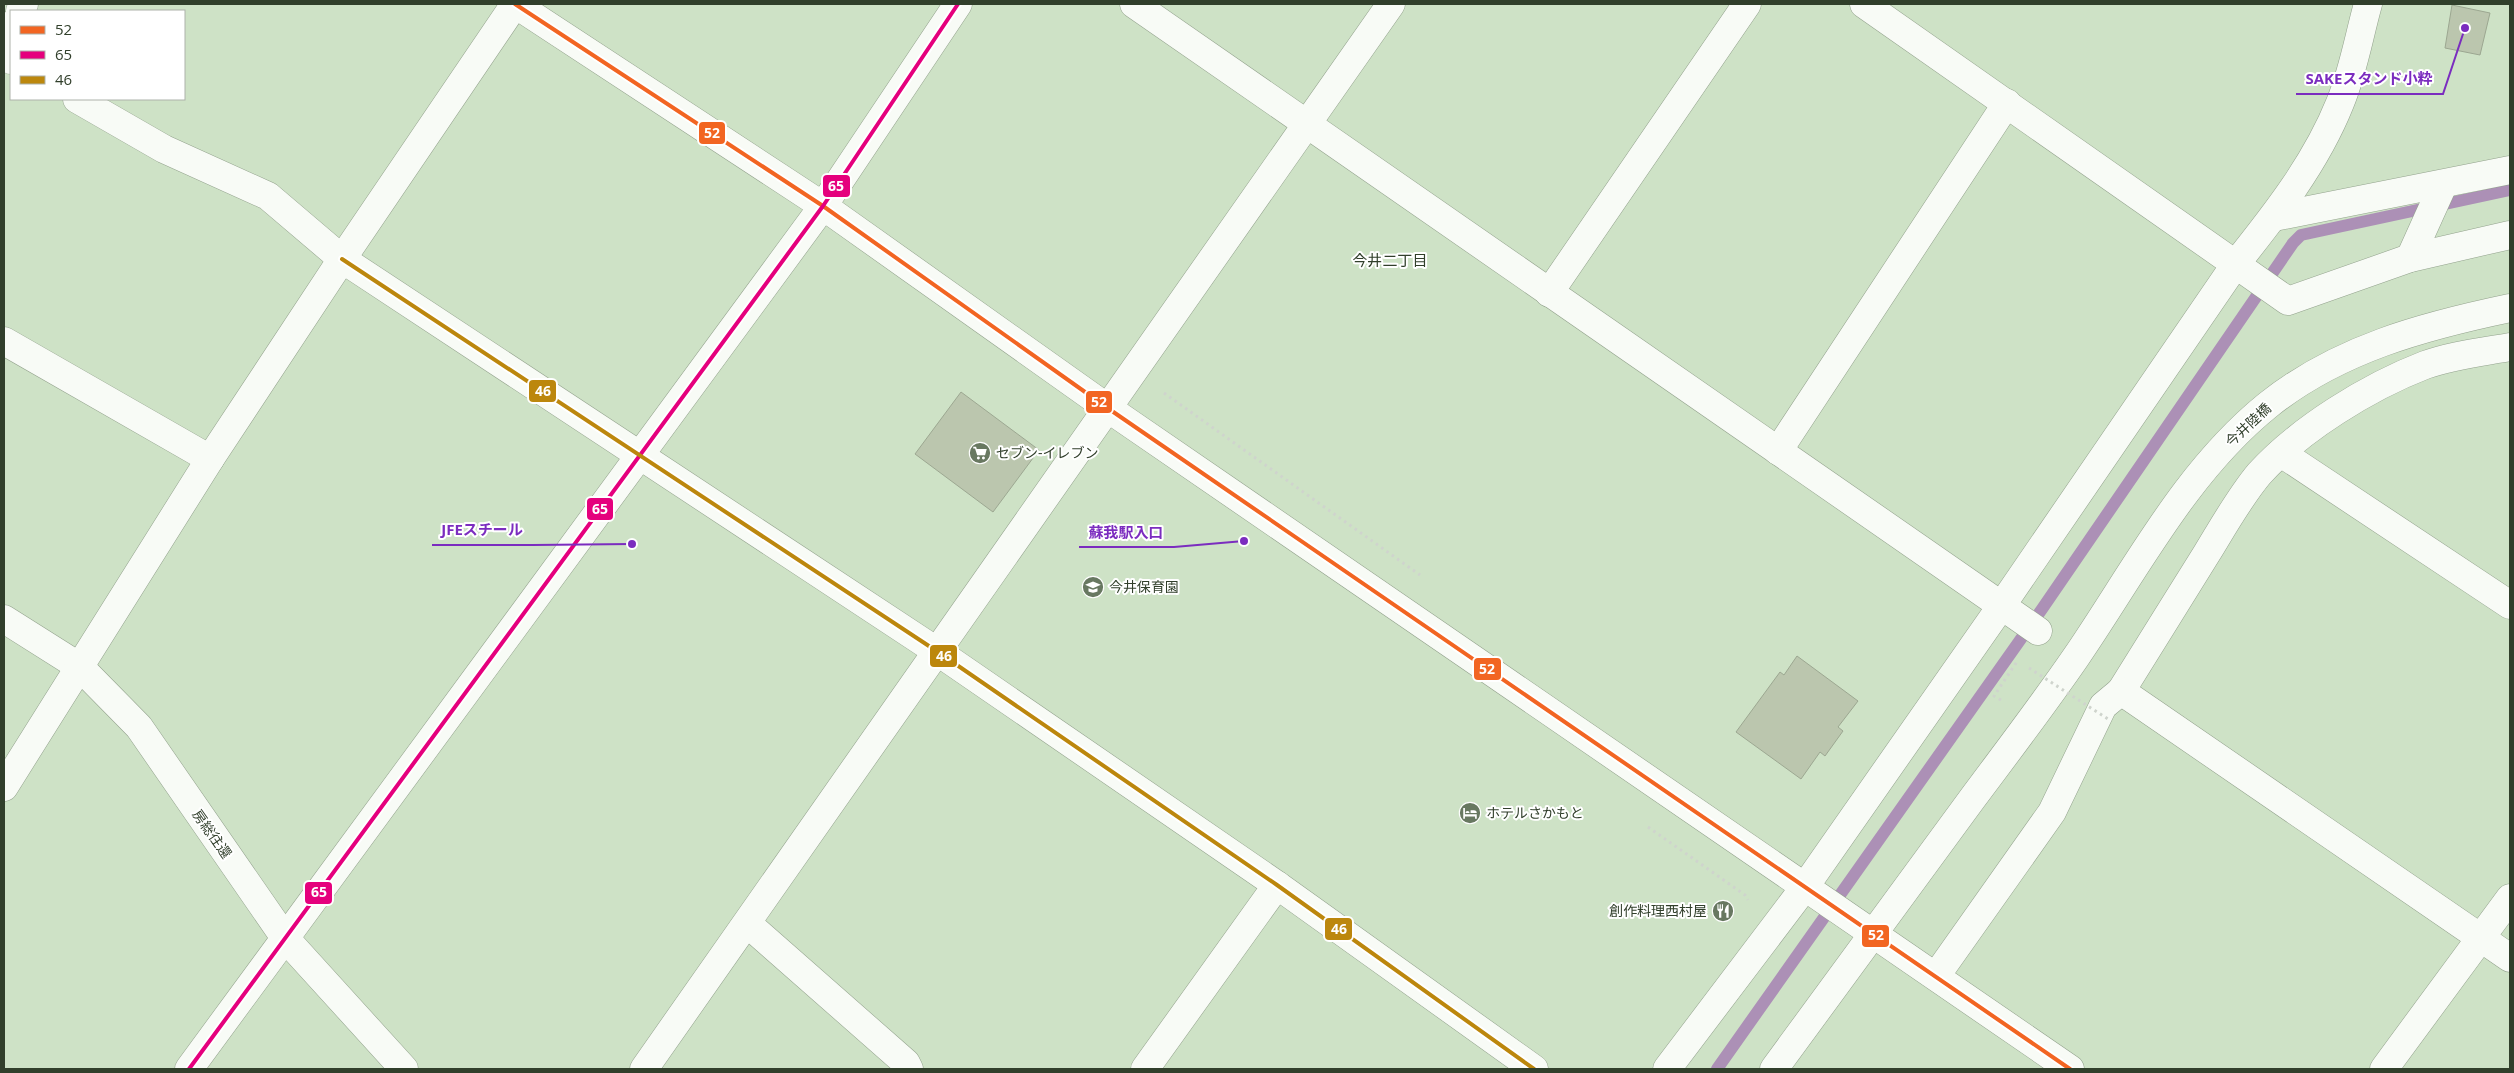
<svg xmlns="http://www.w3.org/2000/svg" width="2514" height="1073" font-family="'Open Sans','Noto Sans JP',sans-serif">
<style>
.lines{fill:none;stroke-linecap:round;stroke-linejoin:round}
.stream{stroke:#ac90b6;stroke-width:12}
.building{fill:#bbc6ae;stroke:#9ca791}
.minor-casing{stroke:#93a28d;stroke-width:29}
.major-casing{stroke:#93a28d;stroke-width:29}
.path{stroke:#cfd4cd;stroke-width:3;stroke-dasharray:2.5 4;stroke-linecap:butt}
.minor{stroke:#f8fbf6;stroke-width:28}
.major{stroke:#f8fbf6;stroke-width:28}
.path-bridge{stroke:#cfd4cd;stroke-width:3;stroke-dasharray:2.5 4;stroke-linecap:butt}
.bus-1-casing{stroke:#fff;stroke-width:8}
.bus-2-casing{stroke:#fff;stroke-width:8}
.bus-3-casing{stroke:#fff;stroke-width:8}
.bus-1{stroke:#f26522;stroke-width:4}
.bus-2{stroke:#e5007d;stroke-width:4}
.bus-3{stroke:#bc870d;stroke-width:4}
.labels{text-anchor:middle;stroke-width:4;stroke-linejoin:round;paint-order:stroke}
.street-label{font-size:14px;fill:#313f2b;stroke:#fff}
.poi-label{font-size:14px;fill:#313f2b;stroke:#fff;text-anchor:start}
.neighbourhood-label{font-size:15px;fill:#313f2b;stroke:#fff}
.leader{fill:none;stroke:#7b2cbf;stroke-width:2}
.callout-dot{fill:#7b2cbf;stroke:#fff;stroke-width:2}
.callout-label{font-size:15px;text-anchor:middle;font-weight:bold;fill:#7b2cbf;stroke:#fff;stroke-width:4;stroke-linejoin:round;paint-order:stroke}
.line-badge{stroke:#fff;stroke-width:2}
.badge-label{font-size:14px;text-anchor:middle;font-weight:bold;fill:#fff}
</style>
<rect width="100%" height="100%" fill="#cee2c6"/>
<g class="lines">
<polyline class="stream" points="1717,1069 2042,609 2293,243 2301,235 2510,190"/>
</g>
<g class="building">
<polygon points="2452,5 2490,13 2480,55 2445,48"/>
<polygon points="961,392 1039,450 993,512 915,454"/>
<polygon points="1797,656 1858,701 1838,727 1843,731 1825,756 1820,752 1801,779 1736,732 1780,672 1784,675"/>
</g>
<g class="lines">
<g class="minor-casing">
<g id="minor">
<polyline points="515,4 823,206 1109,409 2070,1069"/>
<polyline points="1134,4 2038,631"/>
<polyline points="1864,4 2288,301 2410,258 2510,235"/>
<polyline points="20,11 24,4"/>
<polyline points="4,38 11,25"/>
<polyline points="4,56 11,60"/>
<polyline points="77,99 164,149 268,196 342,259 938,652 1277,885 1534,1069"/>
<polyline points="2274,217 2510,170"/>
<polyline points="2410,258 2443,185"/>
<polyline points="1549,293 1747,4"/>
<polyline points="4,341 210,459"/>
<path d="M2510,347c-28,5 -58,8 -85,18 -57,22 -125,64 -166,109 -20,24 -36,53 -52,79 -29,46 -57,92 -86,138l389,267"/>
<polyline points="1778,451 2007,103"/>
<polyline points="2281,453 2510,605"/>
<polyline points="4,619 80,667 139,727 285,938 404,1069"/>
<polyline points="4,787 210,459 342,259 515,4"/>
<polyline points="748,924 906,1063 909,1069"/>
<polyline points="1936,976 2052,812 2103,706 2121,691"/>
<polyline points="644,1069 1391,4"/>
<polyline points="1145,1069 1277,885"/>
<path d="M1667,1069l137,-181 198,-283 233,-340c40,-50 81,-102 105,-162 13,-31 19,-67 28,-99"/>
<path d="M1774,1069c66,-90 132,-180 198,-270 35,-47 71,-94 104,-142 59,-86 109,-185 192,-252 70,-56 156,-79 242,-97"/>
<polyline points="2384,1069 2510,898"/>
</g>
</g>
<g class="major-casing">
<polyline id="major" points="189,1069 823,206 958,4"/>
</g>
<g class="path">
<polyline points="1164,393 1420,575"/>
<polyline points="2001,700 1994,696 2018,660"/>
<polyline points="1648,827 1745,895 1748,900"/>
</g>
<use href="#minor" class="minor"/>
<use href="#major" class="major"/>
<polyline class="path-bridge" points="2029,668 2108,719"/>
<g class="bus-1-casing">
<polyline id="bus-1" points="515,4 823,206 1109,409 2070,1069"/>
</g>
<g class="bus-2-casing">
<polyline id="bus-2" points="189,1069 823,206 958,4"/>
</g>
<g class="bus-3-casing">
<polyline id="bus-3" points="342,259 938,652 1277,885 1534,1069"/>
</g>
<use href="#bus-1" class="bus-1"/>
<use href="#bus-2" class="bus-2"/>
<use href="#bus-3" class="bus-3"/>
</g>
<defs>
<g id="supermarket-disc" transform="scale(1.125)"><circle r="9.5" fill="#687861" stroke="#fff"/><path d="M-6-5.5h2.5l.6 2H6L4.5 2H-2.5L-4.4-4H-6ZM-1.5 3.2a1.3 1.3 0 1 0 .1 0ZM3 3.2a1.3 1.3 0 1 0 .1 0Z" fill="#fff"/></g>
<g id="school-disc" transform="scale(1.125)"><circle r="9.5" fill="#687861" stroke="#fff"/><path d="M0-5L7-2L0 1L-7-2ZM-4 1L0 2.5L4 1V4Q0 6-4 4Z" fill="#fff"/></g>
<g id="hotel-disc" transform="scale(1.125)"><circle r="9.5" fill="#687861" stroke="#fff"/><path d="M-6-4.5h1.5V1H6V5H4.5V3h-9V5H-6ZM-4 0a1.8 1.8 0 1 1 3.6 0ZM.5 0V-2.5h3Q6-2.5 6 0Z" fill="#fff"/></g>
<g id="restaurant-disc" transform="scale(1.125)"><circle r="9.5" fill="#687861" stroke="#fff"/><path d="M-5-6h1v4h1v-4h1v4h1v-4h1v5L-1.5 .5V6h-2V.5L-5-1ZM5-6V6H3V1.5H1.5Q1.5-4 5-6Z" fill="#fff"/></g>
</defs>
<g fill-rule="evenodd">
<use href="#supermarket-disc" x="980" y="453"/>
<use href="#school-disc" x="1093" y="587"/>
<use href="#hotel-disc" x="1470" y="813"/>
<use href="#restaurant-disc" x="1723" y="911"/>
</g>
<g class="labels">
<g class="street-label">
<text transform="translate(2248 425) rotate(-43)" y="5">今井陸橋</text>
<text transform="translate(212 834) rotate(55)" y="5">房総往還</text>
</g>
<g class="poi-label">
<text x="996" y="458">セブン-イレブン</text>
<text x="1109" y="592">今井保育園</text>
<text x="1486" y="818">ホテルさかもと</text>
<text x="1707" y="916" text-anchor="end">創作料理西村屋</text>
</g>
<g class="neighbourhood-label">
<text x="1390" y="266">今井二丁目</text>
</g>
</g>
<path class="leader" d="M2465 28L2443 94H2296M632 544L533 545H432M1244 541L1174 547H1079"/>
<g class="callout-dot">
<circle cx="2465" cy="28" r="5"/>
<circle cx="632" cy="544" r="5"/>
<circle cx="1244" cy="541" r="5"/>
</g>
<g class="callout-label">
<text x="2369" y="84">SAKEスタンド小粋</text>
<text x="482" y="535">JFEスチール</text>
<text x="1126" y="538">蘇我駅入口</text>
</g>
<g class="line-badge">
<rect x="698" y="121" width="28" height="24" rx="5" fill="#f26522"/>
<rect x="822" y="174" width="29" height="24" rx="5" fill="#e5007d"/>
<rect x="528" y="379" width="29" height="24" rx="5" fill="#bc870d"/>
<rect x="1085" y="390" width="28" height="24" rx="5" fill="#f26522"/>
<rect x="586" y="497" width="28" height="24" rx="5" fill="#e5007d"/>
<rect x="929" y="644" width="29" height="24" rx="5" fill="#bc870d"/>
<rect x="1473" y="657" width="29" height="24" rx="5" fill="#f26522"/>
<rect x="304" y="881" width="29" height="24" rx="5" fill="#e5007d"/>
<rect x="1324" y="917" width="29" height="24" rx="5" fill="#bc870d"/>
<rect x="1861" y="924" width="29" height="24" rx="5" fill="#f26522"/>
</g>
<g class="badge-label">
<text x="712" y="138">52</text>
<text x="836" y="191">65</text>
<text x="543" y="396">46</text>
<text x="1099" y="407">52</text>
<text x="600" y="514">65</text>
<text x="944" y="661">46</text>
<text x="1487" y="674">52</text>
<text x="319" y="897">65</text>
<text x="1339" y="934">46</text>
<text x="1876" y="940">52</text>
</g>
<rect width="2514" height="1073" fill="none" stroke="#313f2b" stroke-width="10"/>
<rect x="10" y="10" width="175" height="90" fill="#ffffff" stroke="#adb2aa"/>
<rect x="20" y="26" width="25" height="8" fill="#f26522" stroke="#adb2aa"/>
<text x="55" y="35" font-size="15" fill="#313f2b">52</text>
<rect x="20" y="51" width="25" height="8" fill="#e5007d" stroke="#adb2aa"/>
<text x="55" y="60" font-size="15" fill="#313f2b">65</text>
<rect x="20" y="76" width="25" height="8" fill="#bc870d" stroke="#adb2aa"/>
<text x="55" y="85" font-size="15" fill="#313f2b">46</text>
</svg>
